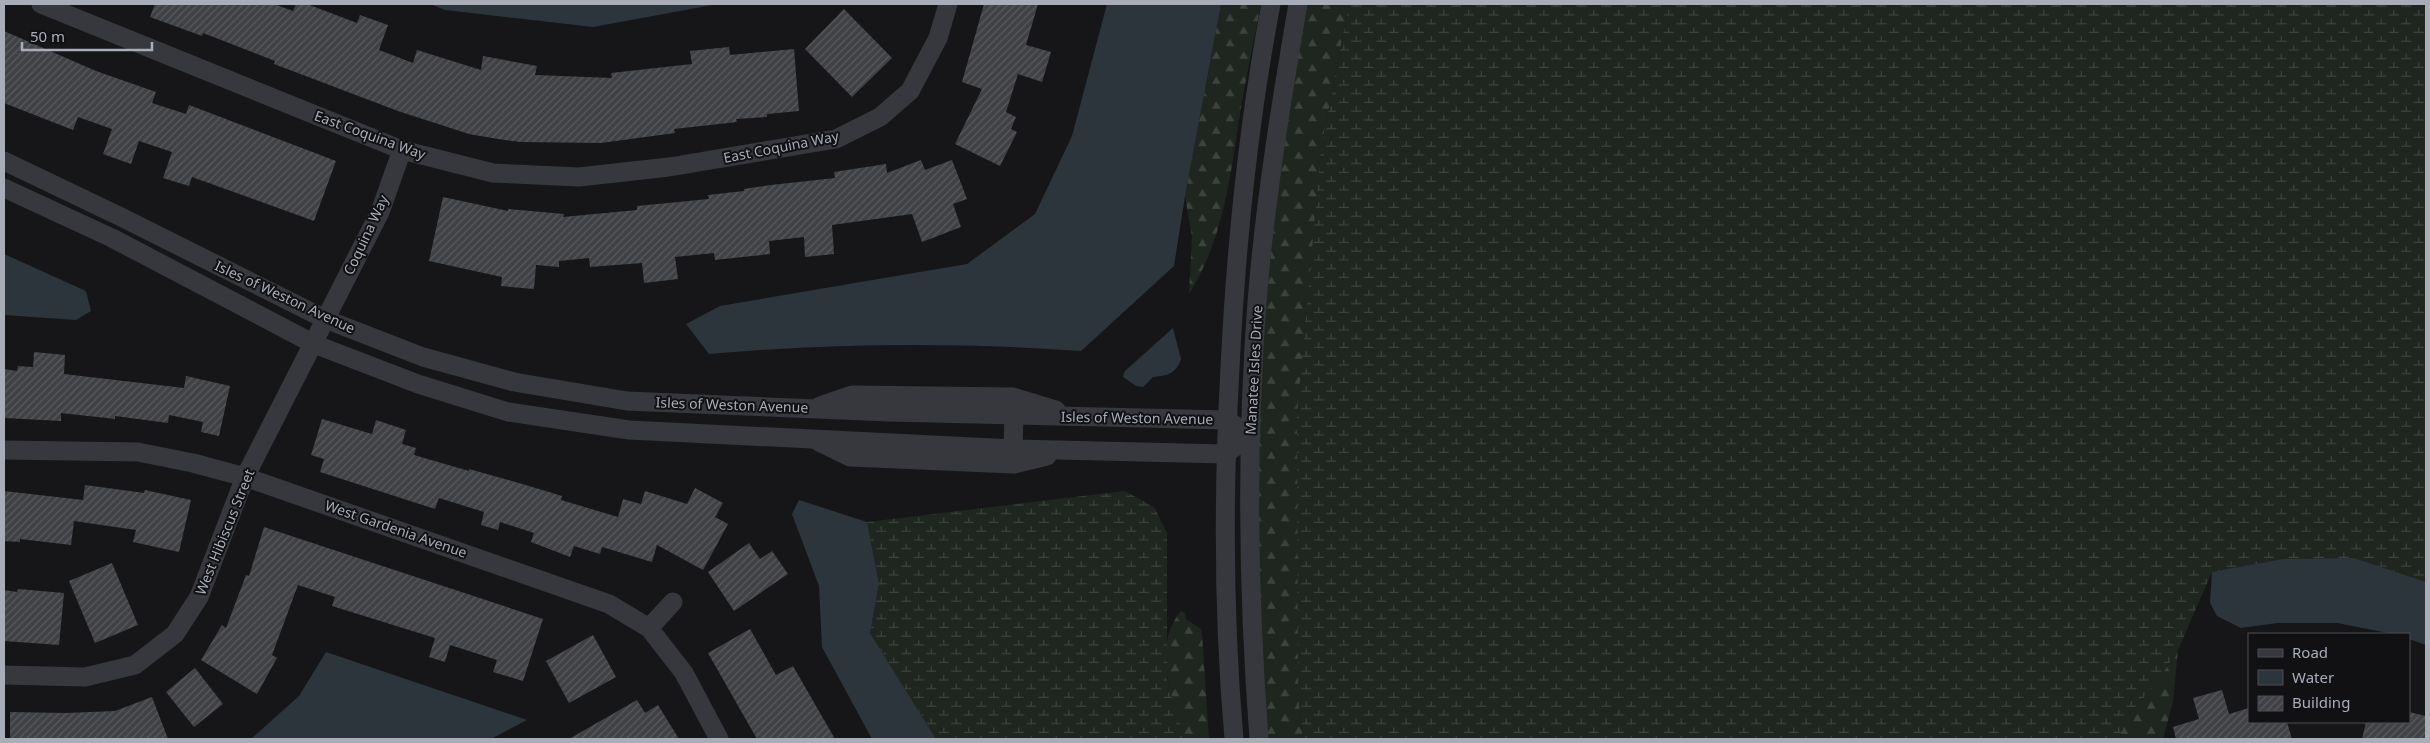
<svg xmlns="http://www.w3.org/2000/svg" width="2430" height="743" font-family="'Noto Sans',sans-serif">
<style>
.forest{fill:url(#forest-firs)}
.wetland{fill:url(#wetland-marsh)}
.water{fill:#2c353c}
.building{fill:url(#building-hatch)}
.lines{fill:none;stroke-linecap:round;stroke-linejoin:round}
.minor{stroke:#37383d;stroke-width:19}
.labels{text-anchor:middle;stroke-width:4;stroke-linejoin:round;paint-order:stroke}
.street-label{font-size:14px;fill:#a8adb8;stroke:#111113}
</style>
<defs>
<pattern id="forest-firs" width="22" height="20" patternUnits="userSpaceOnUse" patternTransform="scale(1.25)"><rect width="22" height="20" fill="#1e261f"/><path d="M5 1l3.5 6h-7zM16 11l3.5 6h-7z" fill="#3c433d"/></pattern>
<pattern id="wetland-marsh" width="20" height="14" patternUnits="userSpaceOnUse" patternTransform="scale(1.25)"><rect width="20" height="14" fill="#1e261f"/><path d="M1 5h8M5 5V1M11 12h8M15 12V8" fill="none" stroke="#3c433d"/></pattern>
<pattern id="building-hatch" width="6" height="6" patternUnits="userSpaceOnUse" patternTransform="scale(1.25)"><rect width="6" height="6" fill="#404145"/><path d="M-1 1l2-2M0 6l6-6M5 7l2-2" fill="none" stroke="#595a5e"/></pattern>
</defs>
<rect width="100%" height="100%" fill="#161618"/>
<g class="forest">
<path d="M1221,4h40c-6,32 -13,65 -19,97 -11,67 -16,134 -53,193l3,-57 -7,-41z"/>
<polygon points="1298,4 1349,4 1321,149 1298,692 1303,739 1259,739 1251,436"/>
<path d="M1181,611l4,2 1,6 15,10 1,5 7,105h-25c-11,-38 -33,-92 -3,-128z"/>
<polygon points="2178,650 2173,702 2163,739 2119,739 2127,717 2154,686"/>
</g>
<g class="wetland">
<polygon points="1349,4 2426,4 2426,582 2354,558 2212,572 2178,650 2154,686 2127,717 2119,739 1303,739 1298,692 1297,416 1321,149"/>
<polygon points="1125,491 1154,507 1167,533 1167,679 1184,739 936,739 870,633 879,584 867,522"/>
</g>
<g class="water">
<polygon points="430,4 718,4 593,27 445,10"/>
<path d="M1107,4h114l-36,192 -11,70 -93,85c-123,-9 -249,-8 -372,3l-23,-30 34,-18 247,-42 68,-50 37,-78z"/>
<polygon points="4,254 86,291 91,311 76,320 4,315"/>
<path d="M1173,328l8,31c-5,15 -13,16 -28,18l-10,10 -7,-1 -13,-9 2,-6z"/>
<polygon points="799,500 867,522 879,584 870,633 936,739 872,739 822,647 819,586 792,514"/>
<polygon points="2354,558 2426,582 2426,645 2409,639 2409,634 2393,634 2337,623 2277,623 2241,628 2217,616 2210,603 2212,572 2283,559"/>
<polygon points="326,652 527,720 491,739 251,739 299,696"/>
</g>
<g class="building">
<polygon points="155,4 274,4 293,11 296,4 307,4 357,23 360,15 388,25 379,50 413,63 417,50 481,70 483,56 537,66 535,75 612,78 611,73 692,64 690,51 729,47 730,55 794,49 799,111 767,114 767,117 736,119 737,122 674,129 675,133 601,143 520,142 498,139 469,134 398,111 274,64 275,61 203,33 202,36 150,17"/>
<polygon points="984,4 1038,4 1026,45 1051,52 1042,82 1018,74 1006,112 1016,117 1011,129 1017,132 1000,166 955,144 982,89 962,82"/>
<polygon points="844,9 892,58 852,97 805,49"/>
<polygon points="4,31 96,71 156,92 152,103 186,114 189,105 336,161 314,221 192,177 189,186 163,178 172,152 139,141 131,164 103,154 112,129 78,117 73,130 4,103"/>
<polygon points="921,160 925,170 952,160 967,199 953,204 961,227 922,242 912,214 832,225 834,254 805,257 804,237 769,241 770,254 715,260 714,253 675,257 678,279 644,283 642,263 590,267 589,258 559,261 559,267 536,265 534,289 501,286 502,277 429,261 443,197 508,211 508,209 564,214 563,217 637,210 637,206 709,199 708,195 744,191 744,189 771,185 835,178 834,172 886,164 887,173"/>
<polygon points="34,352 65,355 64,374 184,388 186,376 230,386 219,436 201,432 203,422 169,415 168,423 115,416 115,419 61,413 61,421 4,418 4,369 17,371 18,366 33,367"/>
<polygon points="322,419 372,434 376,420 406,430 402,444 416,448 414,455 469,471 469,469 519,483 562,496 561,500 618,517 623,499 641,504 645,491 687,504 695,488 723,503 715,517 728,524 703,570 657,545 652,562 602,547 600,554 574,546 570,557 531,542 534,533 500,522 498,530 481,525 484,512 439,498 435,509 320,472 324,459 311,455"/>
<polygon points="85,485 144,493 145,490 191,500 179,552 133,542 136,530 74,521 71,545 20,539 20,542 4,541 4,491 83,500"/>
<polygon points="264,527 543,619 523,681 493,672 497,660 450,645 445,662 429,657 435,638 332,606 335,597 298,585 272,655 277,658 257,694 201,660 222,625 226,628 246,575 249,576"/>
<polygon points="749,543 760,559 772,551 788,574 734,611 708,572"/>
<polygon points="112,563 138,625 95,643 69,581"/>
<polygon points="18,589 64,593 59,645 4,641 4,590 17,592"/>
<polygon points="750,629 776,675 793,666 835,739 757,739 708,653"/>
<polygon points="593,635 616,677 569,703 546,661"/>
<polygon points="195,668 223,704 194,727 166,692"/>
<polygon points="2222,690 2229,714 2249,708 2249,722 2287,722 2292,739 2176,739 2173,727 2199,719 2193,698"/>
<polygon points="152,697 168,739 10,739 10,712 66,713 115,711"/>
<polygon points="637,700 645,713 658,705 679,739 569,739"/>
<polygon points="2409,712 2426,716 2426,739 2362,739 2366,722 2409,722"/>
</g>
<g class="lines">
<g class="minor">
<polyline points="41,4 402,150 493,173 579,177 669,167 836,139 880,117 910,91 938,38 948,4"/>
<polyline points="4,161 119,216 325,319 423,357 514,382 627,401 889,412 1227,420 1251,436"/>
<polyline points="4,188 112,238 314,344 418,384 508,412 629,430 1013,449 1225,454 1251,436"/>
<polyline points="820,406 852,395 1013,397 1056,410"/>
<polyline points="819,442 850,457 1014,464 1047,456"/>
<polyline points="1013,449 1014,415"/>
<polyline points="4,450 138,452 193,463 245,477 609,604 649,628 684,673 719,739"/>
<polyline points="649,628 673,602"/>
<polyline points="4,675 85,677 135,665 175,634 199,597 245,477 380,212 402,150"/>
<path d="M1234,739c-11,-125 -11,-245 -4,-371 6,-122 18,-244 41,-364"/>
<path d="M1259,739c-11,-145 -13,-292 -2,-437 8,-100 24,-199 41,-298"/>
</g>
</g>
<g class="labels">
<g class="street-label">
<text transform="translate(370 135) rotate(20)" y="5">East Coquina Way</text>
<text transform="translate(781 147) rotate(-11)" y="5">East Coquina Way</text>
<text transform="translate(366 235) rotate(-65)" y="5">Coquina Way</text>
<text transform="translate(285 297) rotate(25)" y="5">Isles of Weston Avenue</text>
<text transform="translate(1254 370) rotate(-87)" y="5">Manatee Isles Drive</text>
<text transform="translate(732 405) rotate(2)" y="5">Isles of Weston Avenue</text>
<text transform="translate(1137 418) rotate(1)" y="5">Isles of Weston Avenue</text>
<text transform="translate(396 529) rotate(19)" y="5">West Gardenia Avenue</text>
<text transform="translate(225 532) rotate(-68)" y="5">West Hibiscus Street</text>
</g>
</g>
<rect width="2430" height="743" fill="none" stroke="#a8adb8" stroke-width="10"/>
<rect x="2248" y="633" width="162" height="90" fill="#111113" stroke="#4d4f55"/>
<rect x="2258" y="649" width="25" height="8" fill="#37383d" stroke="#4d4f55"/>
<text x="2292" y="658" font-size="15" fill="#a8adb8">Road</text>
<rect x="2258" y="670" width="25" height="15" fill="#2c353c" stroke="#4d4f55"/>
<text x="2292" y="683" font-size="15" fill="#a8adb8">Water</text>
<rect x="2258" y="696" width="25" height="15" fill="url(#building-hatch)" stroke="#4d4f55"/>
<text x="2292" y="708" font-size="15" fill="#a8adb8">Building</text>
<path d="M22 42v8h130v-8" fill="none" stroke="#a8adb8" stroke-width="2.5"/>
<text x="30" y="42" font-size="15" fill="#a8adb8" stroke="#111113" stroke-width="4" paint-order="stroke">50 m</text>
</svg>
